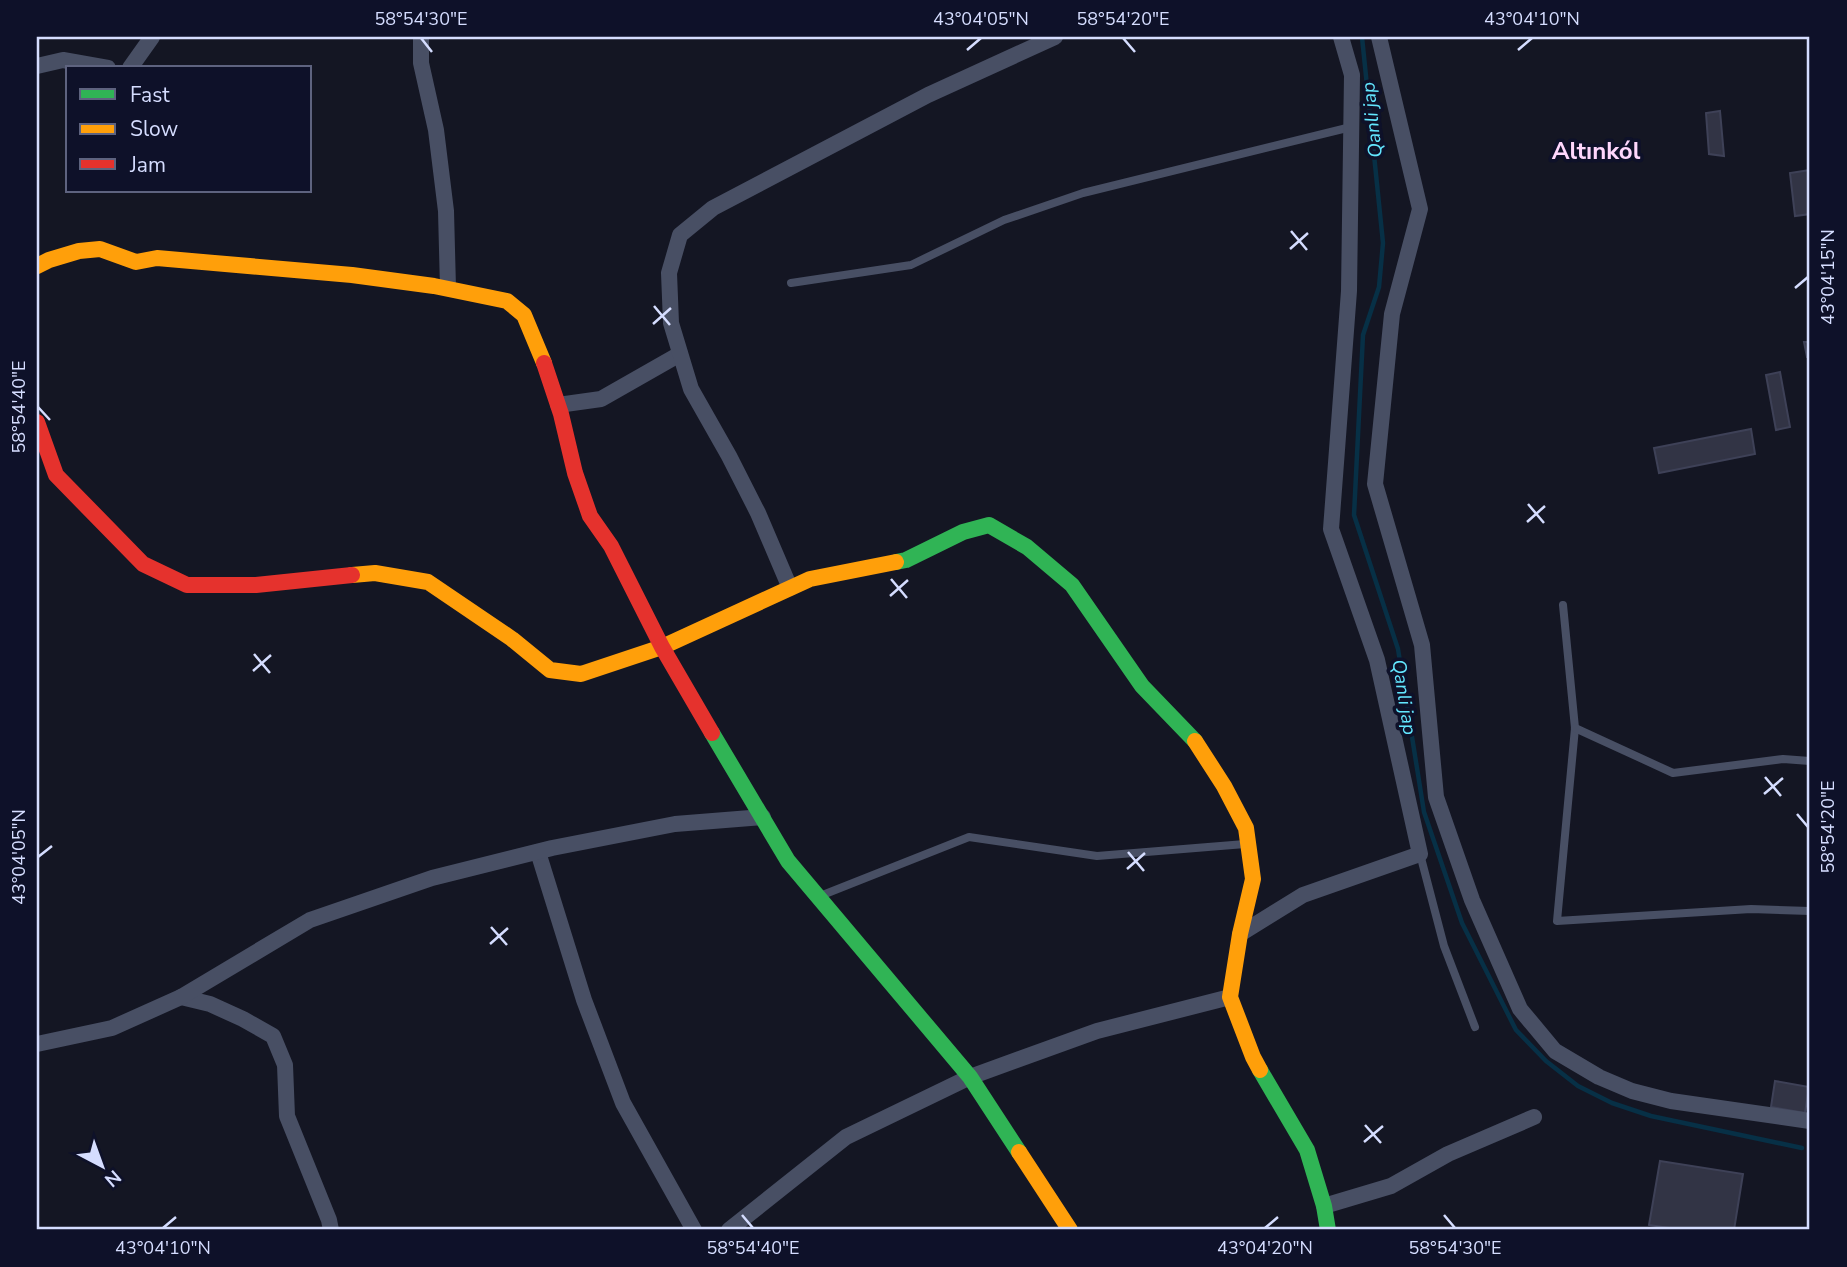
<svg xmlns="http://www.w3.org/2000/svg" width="1847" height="1267" font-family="'Nunito Sans',sans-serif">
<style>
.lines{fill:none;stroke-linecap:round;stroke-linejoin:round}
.stream{stroke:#073046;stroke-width:4.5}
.building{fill:#323445;stroke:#3e4157;stroke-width:2}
.lane{stroke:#484f64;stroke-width:8}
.street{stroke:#484f64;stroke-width:16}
.fast{stroke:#30b455;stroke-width:16}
.slow{stroke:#ff9f0a;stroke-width:16}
.jam{stroke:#e5322d;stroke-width:16}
.ticks{fill:none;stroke:#d5ddff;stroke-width:2.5}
.labels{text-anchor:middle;stroke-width:7;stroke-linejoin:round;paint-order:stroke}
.water-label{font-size:19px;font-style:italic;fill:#63e7ff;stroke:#0e1129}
.district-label{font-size:24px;font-weight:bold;fill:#ffd7fd;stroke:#0e1129}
.neatline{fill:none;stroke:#d5ddff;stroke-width:2.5}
.ticks-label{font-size:18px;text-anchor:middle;fill:#d5ddff}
</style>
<rect width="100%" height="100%" fill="#141623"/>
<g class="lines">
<polyline class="stream" points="1362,37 1383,243 1379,287 1363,335 1354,515 1398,649 1424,812 1462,923 1516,1030 1546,1061 1578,1086 1612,1103 1651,1116 1802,1148"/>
</g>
<g class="building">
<polygon points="1720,111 1724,156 1709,154 1706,113"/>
<polygon points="1810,170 1810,214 1795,216 1790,173"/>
<polygon points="1804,342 1810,342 1810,357 1807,357"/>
<polygon points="1780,372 1790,427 1776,430 1766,375"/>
<polygon points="1751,429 1755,454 1659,473 1654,448"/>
<polygon points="1775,1081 1809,1087 1805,1113 1771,1107"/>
<polygon points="1660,1161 1743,1174 1734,1230 1683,1230 1649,1225"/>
</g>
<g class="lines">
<g class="lane">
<polyline points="791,283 911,265 1004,220 1083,193 1351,127"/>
<polyline points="1563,605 1575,728 1557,921 1751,909 1810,911"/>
<polyline points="1575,728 1673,773 1783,759 1810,761"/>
<polyline points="1420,854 1444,946 1475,1027"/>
<polyline points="820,896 969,837 1097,856 1245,844"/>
</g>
<g class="street">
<polyline points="421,37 421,63 436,130 446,211 448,288"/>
<polyline points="1379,37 1420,209 1392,314 1375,484 1422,645 1436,797 1472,900 1520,1009 1555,1051 1599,1077 1632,1091 1671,1101 1810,1121"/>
<polyline points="37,66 63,60 108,68"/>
<polyline points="130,68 152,37"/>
<polyline points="558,405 601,399 680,354"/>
<polyline points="790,588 758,513 729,456 691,389 671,323 669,273 680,235 713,208 928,95 1055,37"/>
<polyline points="538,852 584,1000 623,1103 694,1230"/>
<polyline points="1240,934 1303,895 1420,854 1377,660 1331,529 1349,291 1352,75 1341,37"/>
<polyline points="181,997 210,1004 243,1019 273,1036 285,1065 287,1116 329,1220 331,1230"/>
<polyline points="37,1044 112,1028 181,997 310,920 432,878 552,848 675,824 763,817"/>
<polyline points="1324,1206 1391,1186 1448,1154 1534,1117"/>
<polyline points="729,1230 846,1137 970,1077 1097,1031 1230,997"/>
</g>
<g class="fast">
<polyline points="896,562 906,560 963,532 989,525 1027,547 1072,585 1142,686 1195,741"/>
<polyline points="712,733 788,861 970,1077 1019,1152"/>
<polyline points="1260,1070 1307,1150 1324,1206 1328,1230"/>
</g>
<g class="slow">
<polyline points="37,266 49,260 79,251 100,249 136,262 157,258 352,275 434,286 507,301 524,315 544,363"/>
<polyline points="352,575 375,573 428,582 512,639 550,670 581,674 662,647 810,579 896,562"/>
<polyline points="1195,741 1224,786 1246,828 1253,879 1240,934 1230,997 1253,1057 1260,1070"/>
<polyline points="1019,1152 1070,1230"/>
</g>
<g class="jam">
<polyline points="544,363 561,414 575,473 590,516 611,546 662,647 712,733"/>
<polyline points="37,422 56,475 143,564 187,585 256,585 352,575"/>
</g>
</g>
<path class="ticks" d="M421,38l11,14M1123,38l12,14M967,50l14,-12M1518,50l14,-12M1291,231l16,19M1290,249l18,-16M1795,288l13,-11M654,306l16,19M653,324l18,-16M38,407l12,13M1528,504l16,19M1527,522l18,-16M891,579l16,19M890,596l18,-16M254,654l16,19M253,671l18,-16M1765,777l16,19M1764,794l19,-16M1797,814l11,13M1128,852l16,19M38,857l14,-11M1127,869l18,-16M491,927l16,18M490,944l18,-16M1365,1125l16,18M1364,1142l19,-16M742,1215l11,13M1444,1215l11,13M163,1228l13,-11M1265,1228l13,-11"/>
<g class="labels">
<g class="water-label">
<text transform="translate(1371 120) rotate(-96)" y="7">Qanli jap</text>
<text transform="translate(1405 697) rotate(81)" y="7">Qanli jap</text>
</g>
<g class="district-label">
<text x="1596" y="159">Altınkól</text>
</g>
</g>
<rect width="1847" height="1267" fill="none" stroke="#0e1129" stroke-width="77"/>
<rect x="66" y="66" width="245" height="126" fill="#0e1129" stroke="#5e637f" stroke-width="2"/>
<rect x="80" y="89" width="35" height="10" fill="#30b455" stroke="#5e637f" stroke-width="2"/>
<text x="130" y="102" font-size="21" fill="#d5ddff">Fast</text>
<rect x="80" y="124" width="35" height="10" fill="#ff9f0a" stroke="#5e637f" stroke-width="2"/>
<text x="130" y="136" font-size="21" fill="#d5ddff">Slow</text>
<rect x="80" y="159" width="35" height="10" fill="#e5322d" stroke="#5e637f" stroke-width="2"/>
<text x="130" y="172" font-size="21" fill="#d5ddff">Jam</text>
<g transform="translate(102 1166) rotate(139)" stroke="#0e1129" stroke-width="5" paint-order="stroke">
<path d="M0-5L12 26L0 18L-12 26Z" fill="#d5ddff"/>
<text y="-10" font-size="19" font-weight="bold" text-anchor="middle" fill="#d5ddff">N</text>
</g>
<rect x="38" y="38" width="1770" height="1190" class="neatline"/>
<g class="ticks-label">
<text x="421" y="25">58°54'30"E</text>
<text x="981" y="25">43°04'05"N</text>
<text x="1123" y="25">58°54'20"E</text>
<text x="1532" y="25">43°04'10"N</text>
<text transform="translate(1828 277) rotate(-90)" y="6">43°04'15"N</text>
<text transform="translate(19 407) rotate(-90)" y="6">58°54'40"E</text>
<text transform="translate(1828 827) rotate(-90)" y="6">58°54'20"E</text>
<text transform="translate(19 857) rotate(-90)" y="6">43°04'05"N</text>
<text x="163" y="1254">43°04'10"N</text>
<text x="753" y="1254">58°54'40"E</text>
<text x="1265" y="1254">43°04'20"N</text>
<text x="1455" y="1254">58°54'30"E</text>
</g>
</svg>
